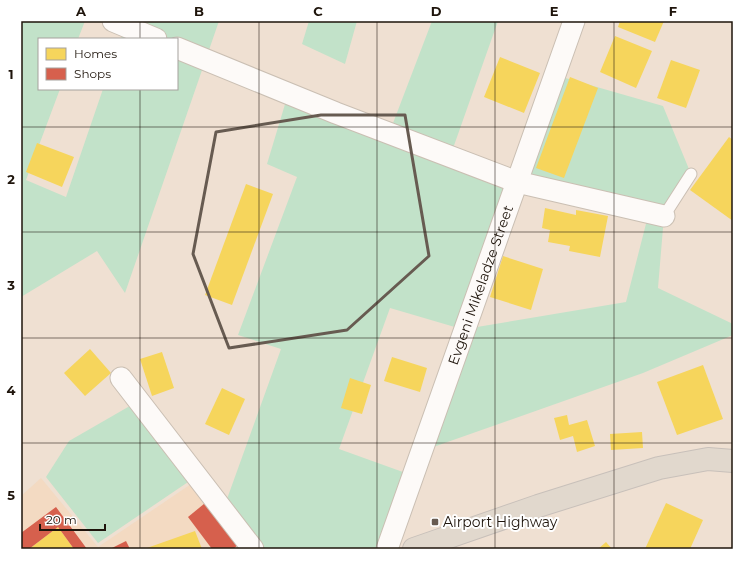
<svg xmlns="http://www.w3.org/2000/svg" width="754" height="570" font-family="Montserrat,sans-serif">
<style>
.built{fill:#f3dac2}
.green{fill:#c2e2c9;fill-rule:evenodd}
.homes{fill:#f6d55c}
.shops{fill:#d6604d}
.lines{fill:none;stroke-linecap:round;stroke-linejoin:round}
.lane-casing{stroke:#cabfb3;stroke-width:13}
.street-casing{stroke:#cabfb3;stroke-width:23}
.highway-casing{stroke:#c8c0ba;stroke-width:24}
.lane{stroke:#fdfaf8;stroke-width:11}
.street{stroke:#fdfaf8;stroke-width:21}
.highway{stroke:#e1d8cd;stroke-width:22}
.marked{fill:none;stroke:#675b51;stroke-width:3;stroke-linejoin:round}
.grid{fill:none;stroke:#1e140b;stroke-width:1;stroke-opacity:0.55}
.poi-dot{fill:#675b51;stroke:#fff;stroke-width:1.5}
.labels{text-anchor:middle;stroke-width:4;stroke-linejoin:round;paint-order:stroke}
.street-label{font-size:14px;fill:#1e140b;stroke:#fff}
.poi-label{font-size:14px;fill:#1e140b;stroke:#fff;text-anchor:start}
.neatline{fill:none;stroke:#1e140b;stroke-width:1.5}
.grid-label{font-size:13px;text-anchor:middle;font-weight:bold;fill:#1e140b}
</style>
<rect width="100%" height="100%" fill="#efe0d2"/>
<polygon class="built" points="41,478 98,547 197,480 250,549 21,549 21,496"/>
<g class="green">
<polygon points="21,21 85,21 78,39 39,39 39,89 60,89 26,180 66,197 103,89 177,89 177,39 121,39 125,26 114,21 219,21 125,293 97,251 21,297"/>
<polygon points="309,21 357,21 345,64 302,44"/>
<path d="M432,21h66l-47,133 65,28 39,-107 108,31 28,68 -27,42 -6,72 75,36v11l-90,38 -221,78 43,-121 -75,-22 -51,141 75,27 -27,73h-134l-30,-39 58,-161 -43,-14 59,-158 -30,-13 22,-73 101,40zM517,182l132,30 -23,90 -161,27z"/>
<polygon points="135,403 194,478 98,543 46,477 69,441"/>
</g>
<g class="homes">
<polygon points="620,21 664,21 655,42 618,27"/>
<polygon points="615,36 652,51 636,88 600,72"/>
<polygon points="500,57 540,73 524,113 484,97"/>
<polygon points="671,60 700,70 686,108 657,98"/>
<polygon points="570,77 598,88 564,178 536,168"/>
<polygon points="729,137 733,140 733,221 690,190"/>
<polygon points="37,143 74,157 62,187 26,172"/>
<polygon points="246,184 273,194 232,305 205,295"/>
<polygon points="545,208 576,215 576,210 608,216 600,257 569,251 570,246 548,242 550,230 542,228"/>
<polygon points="503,256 543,269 531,310 490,297"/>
<polygon points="90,349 111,373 85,396 64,373"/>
<polygon points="162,352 174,388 152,396 140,359"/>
<polygon points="392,357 427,368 420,392 384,381"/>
<polygon points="703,365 723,419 677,435 657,382"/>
<polygon points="350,378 371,385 362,414 341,408"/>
<polygon points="222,388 245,399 229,435 205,424"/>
<polygon points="567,415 569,425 587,420 595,446 577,452 573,436 560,440 554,418"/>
<polygon points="642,432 643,448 611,450 610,434"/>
<polygon points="666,503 703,520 690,549 645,549"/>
<polygon points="58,527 74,549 29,549"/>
<polygon points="195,531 202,549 144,549"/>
<polygon points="606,542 612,549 598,549"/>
</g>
<g class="shops">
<polygon points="210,499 243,541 233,549 212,549 188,517"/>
<polygon points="56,507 87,549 74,549 58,527 29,549 21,549 21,533"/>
<polygon points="126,541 130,549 110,549"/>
</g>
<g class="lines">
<g class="lane-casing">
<polyline id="lane" points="664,216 691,174"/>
</g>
<g class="street-casing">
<g id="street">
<polyline points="113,21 156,39"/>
<polyline points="177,48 336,113 517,182 664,216"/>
<polyline points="121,378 253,549"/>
<path id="s1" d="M387,549l187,-528"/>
</g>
</g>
<g class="highway-casing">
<polyline id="highway" points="414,549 538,506 659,468 708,459 733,461"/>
</g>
<use href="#lane" class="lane"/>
<use href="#street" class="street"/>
<use href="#highway" class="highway"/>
</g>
<path class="marked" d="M321,115h84l24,141 -82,74 -118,18 -36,-94 23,-122z"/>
<path class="grid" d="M140,21v18M259,21v528M377,21v528M495,21v528M614,21v528M140,89v460M21,127h712M21,232h712M21,338h712M21,443h712"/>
<rect class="poi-dot" x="431" y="518" width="8" height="8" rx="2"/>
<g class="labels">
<g class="street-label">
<text dy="5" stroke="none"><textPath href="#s1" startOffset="280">Evgeni Mikeladze Street</textPath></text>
</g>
<g class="poi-label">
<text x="443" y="527">Airport Highway</text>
</g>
</g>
<rect width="754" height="570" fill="none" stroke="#ffffff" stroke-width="44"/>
<rect x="38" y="38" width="140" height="52" fill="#ffffff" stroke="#a5a19d"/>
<rect x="46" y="48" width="20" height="12" fill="#f6d55c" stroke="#a5a19d"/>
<text x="74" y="58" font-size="12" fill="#1e140b">Homes</text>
<rect x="46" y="68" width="20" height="12" fill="#d6604d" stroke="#a5a19d"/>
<text x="74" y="78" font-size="12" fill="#1e140b">Shops</text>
<path d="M40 524v6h65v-6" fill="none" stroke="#1e140b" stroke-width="2"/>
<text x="46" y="524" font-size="12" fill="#1e140b" stroke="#ffffff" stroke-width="3" paint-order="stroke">20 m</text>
<rect x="22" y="22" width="710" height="526" class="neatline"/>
<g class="grid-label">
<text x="81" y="16">A</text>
<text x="199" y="16">B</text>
<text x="318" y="16">C</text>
<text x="436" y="16">D</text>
<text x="554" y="16">E</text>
<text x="673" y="16">F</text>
<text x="11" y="79">1</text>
<text x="11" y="184">2</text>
<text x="11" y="290">3</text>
<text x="11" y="395">4</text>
<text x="11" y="500">5</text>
</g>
</svg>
